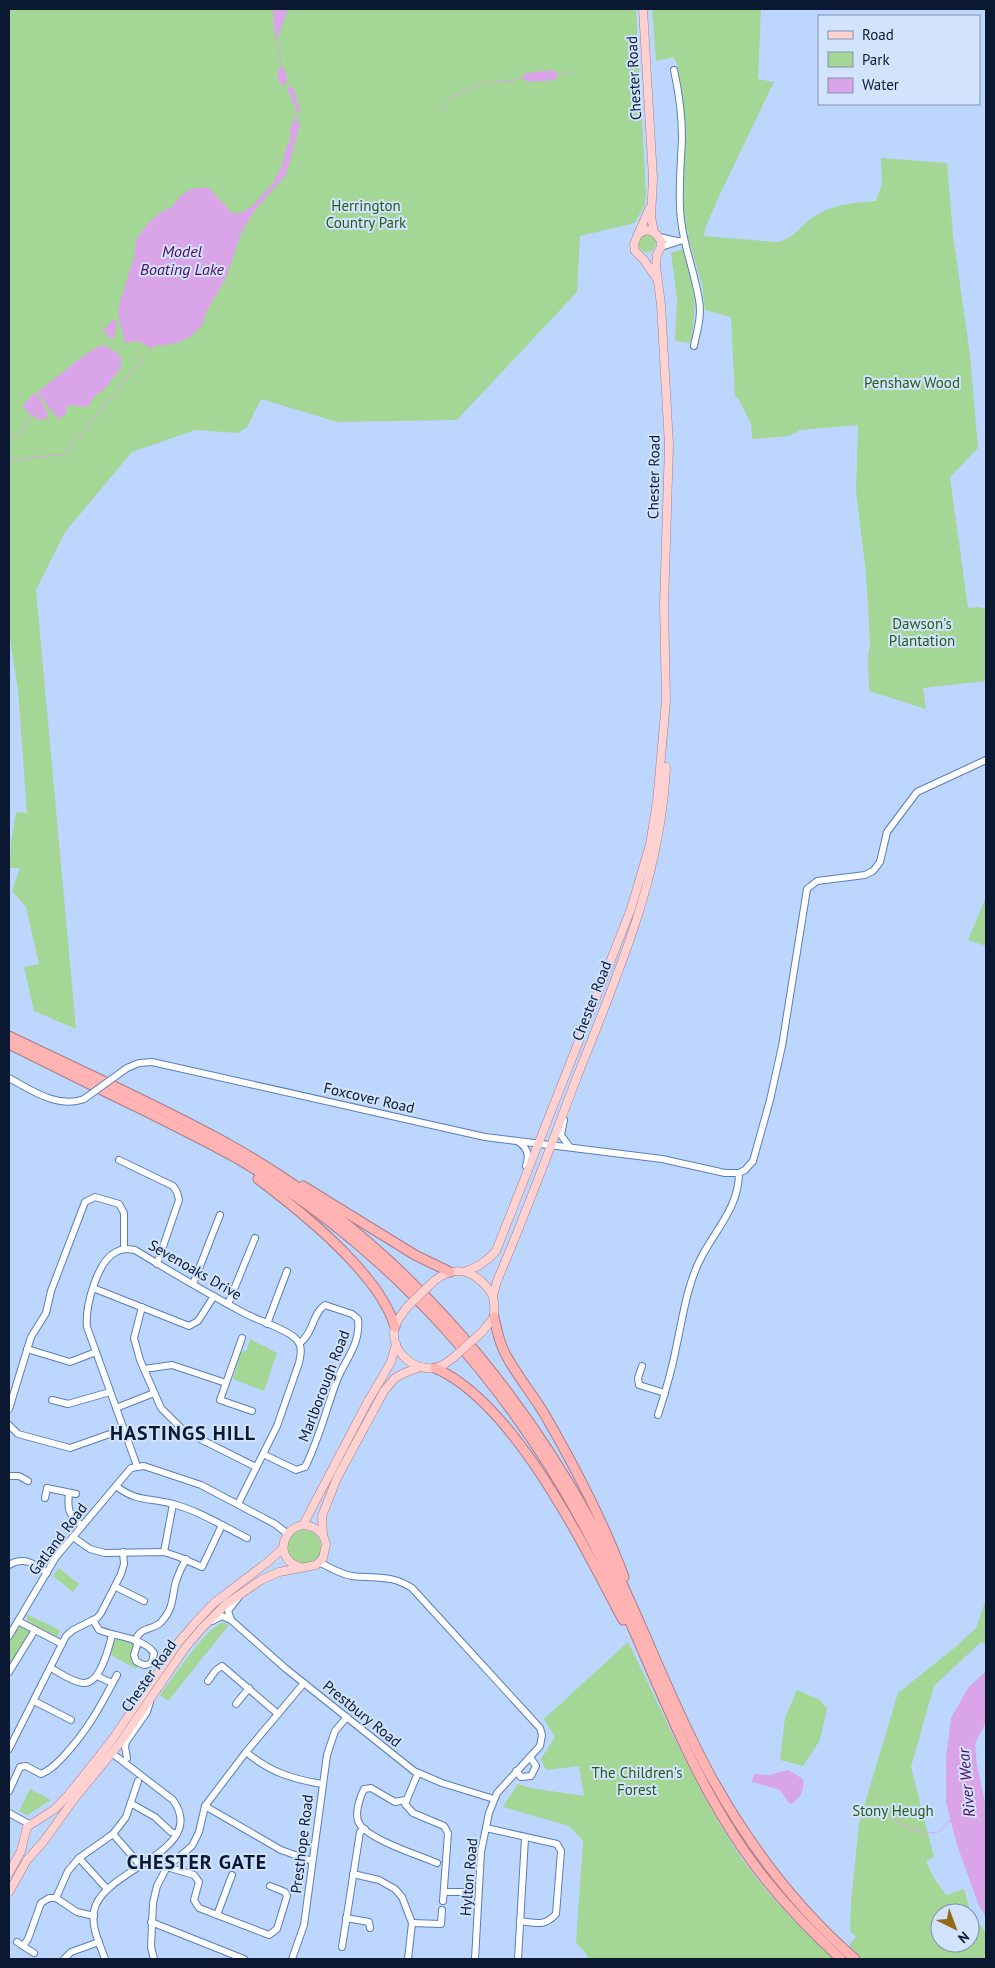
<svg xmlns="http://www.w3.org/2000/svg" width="995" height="1968" font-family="'PT Sans',sans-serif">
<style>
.green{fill:#a4d696;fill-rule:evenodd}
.water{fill:#daa4e9}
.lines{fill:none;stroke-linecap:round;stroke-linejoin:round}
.stream{stroke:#daa4e9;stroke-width:1}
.minor-casing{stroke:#577eba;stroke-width:8}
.major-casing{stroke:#a97d86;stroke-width:9}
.highway-casing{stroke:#a97d86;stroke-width:11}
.minor{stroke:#fff;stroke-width:6}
.major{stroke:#ffd1d1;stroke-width:8}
.highway{stroke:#ffb3b3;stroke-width:9}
.minor-bridge-casing{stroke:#577eba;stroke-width:8;stroke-linecap:butt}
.major-bridge-casing{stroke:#a97d86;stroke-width:9;stroke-linecap:butt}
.minor-bridge{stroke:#fff;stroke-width:6}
.major-bridge{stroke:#ffd1d1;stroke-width:8}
.labels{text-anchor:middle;stroke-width:4;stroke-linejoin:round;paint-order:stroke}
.street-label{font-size:15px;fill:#0a1931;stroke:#d1e3fd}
.park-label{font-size:15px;fill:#275a15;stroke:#d1e3fd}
.water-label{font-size:16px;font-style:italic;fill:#500b60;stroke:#d1e3fd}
.district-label{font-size:20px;font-weight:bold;letter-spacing:1px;fill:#0a1931;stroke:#d1e3fd}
</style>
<rect width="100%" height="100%" fill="#bcd6fe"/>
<g class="green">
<polygon points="9,9 636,9 646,193 645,204 635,223 580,236 577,292 457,420 337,422 261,399 247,427 238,433 195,430 132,452 65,532 36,590 76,1029 34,1011 24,967 39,964 26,907 12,891 20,868 10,868 11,844 16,812 27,813 18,691 9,631"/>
<path d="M652,9h109l-3,70 16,3 -55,114 -13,30 -2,10 73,6c15,-2 23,-15 35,-24 20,-14 41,-15 64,-17l6,-17 -1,-26 66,5 6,72 17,120 8,93 -28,29 18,131 11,-1 7,2v72l-63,7 3,21 -57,-18 -1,-34 2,-14 -4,-69 -10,-83 2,-66 -58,5 -11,6 -37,3 -1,-15 -13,-26 -3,-1 -4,-80 -26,-7 -3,-25 -15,-51 2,-2 -3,-3 -2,-24 1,-75 -8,-65 -3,-8 -18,4z"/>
<circle cx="647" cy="243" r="9"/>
<path d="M683,249c10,36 16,56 7,94l-15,-2 2,-43 -6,-45z"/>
<polygon points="986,897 986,946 968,940"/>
<polygon points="250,1339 277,1353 264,1391 233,1379 241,1352 247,1350"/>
<circle cx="304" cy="1547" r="17"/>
<polygon points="59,1568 79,1584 73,1592 53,1576"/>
<path d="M986,1599v43l-6,1 -46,43 -23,81 23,90 -8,4 8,17 12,17 18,-6 6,21 16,23v26h-123l-13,-12v-3l6,-7 -6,-6 1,-29 8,-79 39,-130 55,-44 23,-21zM940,1913h30v30h-30z"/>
<polygon points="26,1614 60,1630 57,1637 28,1622"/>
<polygon points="18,1621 35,1630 9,1672 9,1636"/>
<path d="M223,1622l6,3 -61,76 -8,-6c13,-17 45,-66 63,-73z"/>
<polygon points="119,1638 134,1644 138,1665 136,1669 109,1654 113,1642"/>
<path d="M628,1642c33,66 62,135 101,197 28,46 66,84 105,120h-247v-4l-11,-12 7,-102 -14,-15 -66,-19 15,-23 12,4 54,8 -5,-30 -33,4 -5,-11 14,-22 -11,-18z"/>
<polygon points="797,1690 820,1700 827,1709 820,1740 803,1766 780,1760 785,1718"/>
<polygon points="30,1789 51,1800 27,1815 19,1811"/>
</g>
<g class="water">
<polygon points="273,9 288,9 278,37 276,37 274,29"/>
<path d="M282,66c4,5 7,13 3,19l-7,-4v-12z"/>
<polygon points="554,70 558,74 555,80 528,82 523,78 523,75 527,73"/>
<path d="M288,85l5,3 7,21 -4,8 4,8 -14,50 -31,35 -13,21 -16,47 -22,38v7c-10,12 -21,20 -37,22 -6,1 -10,-1 -16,3l-14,-7 -12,2 -7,-30 1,-8 15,-48 2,-18 14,-18 11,-9 11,-5 8,-11 11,-7 17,-2 24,26h8l11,-6 23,-25 8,-17 4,-18 4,-6v-13l6,-14v-5l-9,-20z"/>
<polygon points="114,319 117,322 114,338 110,339 103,330"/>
<polygon points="102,345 110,348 121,357 121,368 104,390 98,393 87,407 68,405 65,415 57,419 53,411 50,410 38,392 40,390 87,353"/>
<path d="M35,393h2l10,19 1,3 -4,5c-8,0 -18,-7 -21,-15z"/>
<polygon points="986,1671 986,1722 975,1744 977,1765 986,1807 986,1917 979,1906 957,1845 946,1802 946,1758 951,1718 968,1688"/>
<path d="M788,1770l15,9c1,13 -1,16 -11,25l-3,-1 -9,-13 -28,-8 2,-8 16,1z"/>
</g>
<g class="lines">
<g class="stream">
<polyline points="276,36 282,66"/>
<polyline points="558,75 573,72"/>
<polyline points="488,83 523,79"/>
<path d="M439,110c9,-14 28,-22 44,-26"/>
<polyline points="117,322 119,321"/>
<polyline points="148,352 151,348"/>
<polyline points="119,355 121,349"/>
<polyline points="9,442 27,424 31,414"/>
<polyline points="9,460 64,454 145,356"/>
<path d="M880,1809c15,12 38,28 58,23"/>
<polyline points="940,1831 949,1821 952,1822"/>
</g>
<g class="minor-casing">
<g id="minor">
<path d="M674,70c5,23 8,45 8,68 -1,23 -3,46 -2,69 1,33 14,62 19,93 3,16 -2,31 -5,46"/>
<polyline points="659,237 677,241"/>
<polyline points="661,247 683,240"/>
<polyline points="127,1068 139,1063 152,1062 485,1137 662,1159 725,1173 739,1173 745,1170 753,1161 770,1100 782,1046 807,889 817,881 865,875 873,871 880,862 887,832 917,792 986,760"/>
<path d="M9,1078c22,12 49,31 75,21"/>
<polyline points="564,1120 561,1135 569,1146"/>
<path d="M517,1141c10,6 13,13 9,25"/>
<polyline points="119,1160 173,1186 177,1192 179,1200 157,1264"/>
<polyline points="193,1284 220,1215"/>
<polyline points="93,1288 189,1326 198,1321 214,1296"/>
<polyline points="228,1304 255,1238"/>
<polyline points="142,1307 134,1338 140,1360 161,1408 184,1431 256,1467"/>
<polyline points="267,1324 287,1271"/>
<polyline points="242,1338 220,1400 252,1411"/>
<polyline points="27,1349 70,1362 96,1352"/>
<polyline points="642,1366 638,1378 639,1385 665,1393"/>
<polyline points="144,1369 172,1365 226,1383"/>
<polyline points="52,1400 68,1404 110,1392"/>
<polyline points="116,1408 154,1393"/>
<polyline points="9,1409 31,1337 46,1313 51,1291 85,1202 95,1197 119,1204 124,1213 124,1248"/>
<path d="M658,1415c7,-22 14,-45 18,-67 7,-32 11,-64 26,-92 15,-28 37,-50 37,-83"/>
<polyline points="9,1425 18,1434 70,1448 124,1429"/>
<path d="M263,1454l33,16 9,-3c14,-27 21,-58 32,-87 8,-20 24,-36 21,-61l-6,-5 -27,-9c-13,9 -11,27 -25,38"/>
<path d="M137,1466l-50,-139c-2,-20 10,-66 29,-75 6,-4 12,-3 19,-2 36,22 72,43 109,63 15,8 40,15 51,25 8,7 6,16 4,25l-22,63 -39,78"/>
<polyline points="9,1476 19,1476 28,1481"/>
<path d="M116,1486c22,17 33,11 57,18 26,7 50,22 74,34"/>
<path d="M69,1493c-2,18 0,21 13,33"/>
<polyline points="45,1498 47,1488 76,1494"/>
<polyline points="73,1537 90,1549 105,1553 164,1552 179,1557 202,1567 222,1525"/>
<polyline points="164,1552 173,1504"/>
<path d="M319,1562c11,6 21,12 33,14 23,3 39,-2 60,12l128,140 2,7 -2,11 -43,47 -8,20 -8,39 -6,107"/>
<path d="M9,1565c15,-9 26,-1 38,8"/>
<polyline points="116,1587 144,1601"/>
<path d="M93,1620l6,10c17,7 43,7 55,23l-2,9c-6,5 -10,3 -16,-1l-2,-6 4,-13"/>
<polyline points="231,1620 228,1611 238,1598"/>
<polyline points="18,1621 62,1644"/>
<polyline points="212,1621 222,1616 231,1620 285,1668 414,1771 442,1783 494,1799"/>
<polyline points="9,1636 56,1557 131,1468 144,1466 201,1485 275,1524 288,1534"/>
<path d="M135,1641c7,-17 18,-9 27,-20 11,-12 10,-22 13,-36 2,-9 7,-18 11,-26"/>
<path d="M51,1668c9,5 21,14 32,15 17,2 26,-36 29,-48"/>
<polyline points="9,1672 35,1630"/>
<polyline points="97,1676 112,1683"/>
<polyline points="208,1681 216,1670 222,1666 278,1714"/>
<polyline points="34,1701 71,1720"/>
<polyline points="236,1704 249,1688"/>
<polyline points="9,1749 66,1636 73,1630 97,1618 101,1613 121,1574 124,1564 123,1552"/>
<path d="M246,1752c24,20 46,27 76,32"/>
<polyline points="127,1758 125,1747 126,1742 147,1712 150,1702"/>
<polyline points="516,1771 521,1777 531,1776 536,1766 530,1757"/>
<polyline points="418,1773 405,1804 413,1813 444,1826 448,1833 443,1901"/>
<path d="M9,1791l11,-24 6,-1 15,8c10,-4 15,-10 22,-17 25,-27 37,-50 54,-82"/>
<path d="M405,1800l-10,2 -24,-14 -7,1c-4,8 -10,25 -5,34 8,16 61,33 78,40"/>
<polyline points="132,1804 155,1817 171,1832 177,1834"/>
<polyline points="205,1806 281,1850 312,1861"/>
<polyline points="9,1813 29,1824"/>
<path d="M486,1828l71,16 4,7 -5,63c-12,13 -20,9 -36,7"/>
<polyline points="113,1834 141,1866"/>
<polyline points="79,1858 107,1889"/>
<polyline points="167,1867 194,1875 199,1882 194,1900 199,1908 269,1935 277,1929 287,1896 285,1892 270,1886"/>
<polyline points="353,1874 379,1880 395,1889 402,1897 412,1923 408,1959"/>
<polyline points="444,1892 469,1892"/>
<polyline points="56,1898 68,1871 79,1858 113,1834 126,1817 138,1781"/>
<polyline points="217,1915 232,1875"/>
<polyline points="346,1918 369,1922 370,1928"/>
<polyline points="151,1922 244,1959"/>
<polyline points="412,1923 441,1924 442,1910"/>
<polyline points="17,1942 23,1946 28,1939 41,1903 49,1898 56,1898 77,1912 94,1916"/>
<polyline points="23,1946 34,1953"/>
<polyline points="342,1947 360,1832 365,1829"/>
<polyline points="64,1959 71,1952 99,1942"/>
<path d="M105,1959c-5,-15 -14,-31 -11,-48 7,-42 116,-59 79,-111l-52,-40 -7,-5 -1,-4"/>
<polyline points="154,1959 151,1947 153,1903 157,1886 167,1867 192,1846 199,1832 205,1806 246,1752 304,1683"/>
<polyline points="292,1959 304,1925 327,1755 335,1731 347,1717"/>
<polyline points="518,1959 525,1838"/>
</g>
</g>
<g class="major-casing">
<g id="major">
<polyline points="643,9 653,178 651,217 654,232"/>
<polyline points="649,209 634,244 635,251 644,260 657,279"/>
<path d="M466,1271c13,-4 21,-10 30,-20l135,-342 19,-65 7,-42 9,-101 -2,-96 5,-160 -8,-140 -5,-39 1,-12 4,-7v-6l-4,-6 -6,-4 -5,-1 -8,4"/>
<path d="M434,1281c15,-12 32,-14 47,0 4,4 10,9 12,16 2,6 1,13 1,20l-12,15"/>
<path d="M493,1296l4,-15c29,-67 54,-136 80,-204 40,-101 84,-200 89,-310"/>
<path d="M407,1307c-4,6 -10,12 -12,20 -6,22 17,44 39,41 8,-1 14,-6 20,-11"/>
<polyline points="303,1525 367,1403 391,1362 396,1344"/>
<path d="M300,1567c-36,-11 -6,-63 23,-32"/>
<polyline points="9,1873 21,1851 27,1827 55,1809 69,1794 112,1740 178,1643 195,1623 214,1603 269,1561 283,1548"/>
<polyline points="9,1892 27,1860 44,1841 74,1799 120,1743 185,1648 202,1628 226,1604 261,1580 279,1572 316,1565 323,1558 326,1544 323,1535 322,1516 337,1478 384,1391 395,1378 402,1374 420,1367"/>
</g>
</g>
<g class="highway-casing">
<g id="highway">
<path d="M9,1036c74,36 149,69 221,109 163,91 290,238 375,403 37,73 64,151 103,223 39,72 86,135 147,188"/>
<path d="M9,1044c44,22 88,44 132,65 32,16 65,32 97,50 155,92 278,231 359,392 50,99 83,206 146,298 28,41 62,77 98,110"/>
<path d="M258,1179c44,33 121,94 137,148"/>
<polyline points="303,1186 415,1255 450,1272"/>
<path d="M494,1317c3,14 6,28 13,40 11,20 26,38 38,58 30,52 58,105 79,162"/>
<path d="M435,1368c80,35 148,177 188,252"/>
</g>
</g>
<use href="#minor" class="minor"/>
<use href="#major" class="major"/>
<use href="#highway" class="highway"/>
<g class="minor-bridge-casing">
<polyline id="minor-bridge" points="84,1099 127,1068"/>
</g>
<g class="major-bridge-casing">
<g id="major-bridge">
<polyline points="407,1307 434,1281"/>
<polyline points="454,1357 482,1332"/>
</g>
</g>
<use href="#minor-bridge" class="minor-bridge"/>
<use href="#major-bridge" class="major-bridge"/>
</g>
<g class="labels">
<g class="street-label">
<text transform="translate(634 78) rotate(-93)" y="5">Chester Road</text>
<text transform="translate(654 477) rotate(-89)" y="5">Chester Road</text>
<text transform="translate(592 1001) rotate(-69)" y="5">Chester Road</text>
<text transform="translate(369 1098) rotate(13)" y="5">Foxcover Road</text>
<text transform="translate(195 1270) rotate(30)" y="5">Sevenoaks Drive</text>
<text transform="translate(324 1386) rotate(-69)" y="5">Marlborough Road</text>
<text transform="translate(58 1539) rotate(-53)" y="5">Gatland Road</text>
<text transform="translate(149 1676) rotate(-55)" y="5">Chester Road</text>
<text transform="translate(362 1714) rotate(39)" y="5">Prestbury Road</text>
<text transform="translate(302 1844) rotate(-83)" y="5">Presthope Road</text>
<text transform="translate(469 1877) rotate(-85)" y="5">Hylton Road</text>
</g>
<g class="park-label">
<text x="366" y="211">Herrington<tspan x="366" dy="17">Country Park</tspan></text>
<text x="912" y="388">Penshaw Wood</text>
<text x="922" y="629">Dawson's<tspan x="922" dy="17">Plantation</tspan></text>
<text x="637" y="1778">The Children's<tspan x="637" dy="17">Forest</tspan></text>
<text x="893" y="1816">Stony Heugh</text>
</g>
<g class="water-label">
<text x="182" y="257">Model<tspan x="182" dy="18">Boating Lake</tspan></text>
<text transform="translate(966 1783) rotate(-95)" y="6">River Wear</text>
</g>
<g class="district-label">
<text x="183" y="1440">HASTINGS HILL</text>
<text x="197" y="1869">CHESTER GATE</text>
</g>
</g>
<rect width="995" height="1968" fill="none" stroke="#0a1931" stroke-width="20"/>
<rect x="818" y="15" width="162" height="90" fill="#d1e3fd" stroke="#8192ab"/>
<rect x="828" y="31" width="25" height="8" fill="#ffd1d1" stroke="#8192ab"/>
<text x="862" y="40" font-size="15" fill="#0a1931">Road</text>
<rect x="828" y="52" width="25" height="15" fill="#a4d696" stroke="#8192ab"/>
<text x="862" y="65" font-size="15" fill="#0a1931">Park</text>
<rect x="828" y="78" width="25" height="15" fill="#daa4e9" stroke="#8192ab"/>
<text x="862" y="90" font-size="15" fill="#0a1931">Water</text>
<g transform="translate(955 1928) rotate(138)"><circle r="24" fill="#d1e3fd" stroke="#8192ab"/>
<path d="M0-4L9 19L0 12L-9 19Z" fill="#946a15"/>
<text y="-8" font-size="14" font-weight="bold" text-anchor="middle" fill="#0a1931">N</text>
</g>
</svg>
